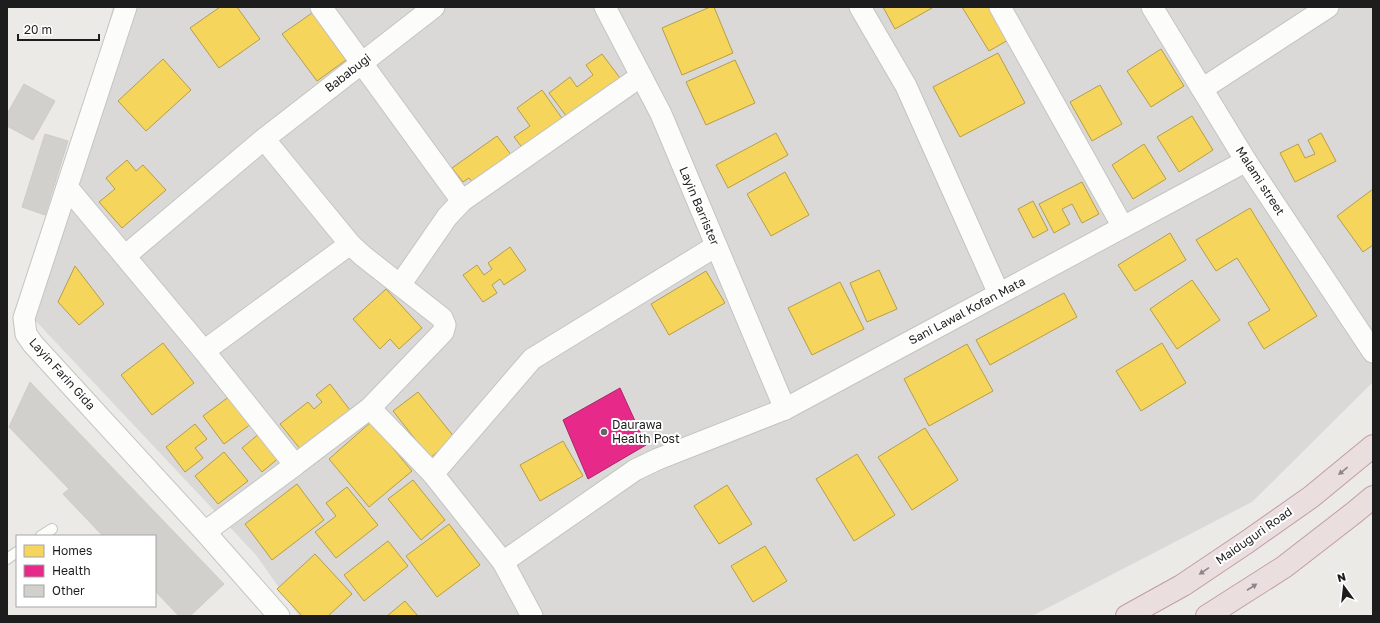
<svg xmlns="http://www.w3.org/2000/svg" width="1380" height="623" font-family="'Golos Text',sans-serif">
<style>
.residential{fill:#dbd9d7}
.homes{fill:#f6d55c;stroke:#b59e49}
.health{fill:#e7298a;stroke:#aa2569}
.building{fill:#d2d0cd;stroke:#cfccc7}
.lines{fill:none;stroke-linecap:round;stroke-linejoin:round}
.lane-casing{stroke:#c4c4c2;stroke-width:12}
.street-casing{stroke:#c4c4c2;stroke-width:23}
.highway-casing{stroke:#c29ca5;stroke-width:24}
.lane{stroke:#fcfcfb;stroke-width:10}
.street{stroke:#fcfcfb;stroke-width:21}
.highway{stroke:#eadedf;stroke-width:22}
.oneway{fill:#8e8788}
.poi-dot{fill:#656563;stroke:#fff;stroke-width:1.5}
.labels{text-anchor:middle;stroke-width:4;stroke-linejoin:round;paint-order:stroke}
.street-label{font-size:12px;fill:#1d1d1d;stroke:#fff}
.poi-label{font-size:12px;fill:#1d1d1d;stroke:#fff;text-anchor:start}
</style>
<rect width="100%" height="100%" fill="#eceae6"/>
<polygon class="residential" points="113,7 1373,7 1373,382 1252,502 1032,616 299,616 256,555 32,317 50,237"/>
<g class="homes">
<polygon points="220,7 237,7 260,39 219,68 190,28"/>
<polygon points="710,7 714,7 733,53 682,75 662,28"/>
<polygon points="883,7 932,7 932,8 895,29"/>
<polygon points="962,7 990,7 1010,39 989,51"/>
<polygon points="312,13 346,60 317,81 282,34"/>
<polygon points="1161,49 1184,86 1151,107 1127,71"/>
<polygon points="998,53 1025,103 960,137 933,87"/>
<polygon points="602,54 620,78 567,117 549,93 570,77 577,87 593,75 586,65"/>
<polygon points="163,59 191,90 146,131 118,101"/>
<polygon points="735,60 755,103 706,125 686,82"/>
<polygon points="1100,85 1122,124 1092,141 1070,102"/>
<polygon points="542,90 564,121 524,150 514,137 530,126 517,108"/>
<polygon points="1192,116 1213,150 1179,172 1157,137"/>
<polygon points="776,133 788,155 728,188 716,165"/>
<polygon points="1321,133 1336,161 1295,182 1280,153 1298,144 1305,158 1315,154 1308,140"/>
<polygon points="497,136 512,156 474,184 469,178 463,182 452,168"/>
<polygon points="1144,144 1166,179 1133,199 1112,165"/>
<polygon points="127,160 136,171 143,165 166,190 122,228 99,202 115,189 106,178"/>
<polygon points="785,172 809,215 771,236 747,194"/>
<polygon points="1082,182 1099,214 1082,223 1072,204 1062,209 1070,224 1054,233 1039,204"/>
<polygon points="1373,189 1373,245 1363,252 1337,216"/>
<polygon points="1033,201 1048,230 1033,238 1018,209"/>
<polygon points="1250,208 1317,316 1264,349 1248,323 1270,310 1237,258 1216,271 1196,240"/>
<polygon points="1170,233 1186,260 1135,291 1118,265"/>
<polygon points="510,247 526,270 504,285 500,279 492,285 497,293 483,302 463,275 477,265 484,275 492,269 488,263"/>
<polygon points="75,266 104,304 79,325 58,302"/>
<polygon points="879,270 897,309 867,322 850,283"/>
<polygon points="706,271 725,303 669,335 651,304"/>
<polygon points="1192,280 1220,320 1177,349 1150,309"/>
<polygon points="840,282 864,329 812,355 788,308"/>
<polygon points="386,289 422,328 399,349 390,339 380,349 353,319"/>
<polygon points="1064,293 1077,317 990,365 976,340"/>
<polygon points="163,343 194,383 152,415 121,375"/>
<polygon points="1162,343 1186,383 1141,411 1116,371"/>
<polygon points="967,344 993,391 929,426 904,379"/>
<polygon points="330,384 350,410 301,450 280,424 308,402 314,409 322,402 316,395"/>
<polygon points="418,392 455,438 430,458 393,411"/>
<polygon points="230,396 251,424 224,444 203,416"/>
<polygon points="371,422 412,471 369,507 329,459"/>
<polygon points="195,424 207,439 195,448 203,458 185,472 166,447"/>
<polygon points="925,428 958,480 912,510 878,457"/>
<polygon points="260,433 280,457 262,472 242,448"/>
<polygon points="563,441 583,476 540,501 520,465"/>
<polygon points="224,452 248,481 218,504 195,476"/>
<polygon points="857,454 895,515 854,541 816,479"/>
<polygon points="413,480 445,520 421,540 388,499"/>
<polygon points="297,484 324,520 272,560 245,524"/>
<polygon points="727,485 752,524 719,544 694,506"/>
<polygon points="347,487 378,525 336,558 315,532 336,516 326,503"/>
<polygon points="449,524 480,565 437,597 406,556"/>
<polygon points="388,541 408,566 364,601 344,575"/>
<polygon points="765,546 787,581 753,602 731,566"/>
<polygon points="315,554 352,594 328,616 302,616 277,589"/>
<polygon points="405,601 418,616 387,616"/>
</g>
<polygon class="health" points="620,388 646,445 588,479 563,420"/>
<g class="building">
<polygon points="24,84 55,101 33,140 7,126 7,114"/>
<polygon points="45,134 68,141 45,215 22,207"/>
<polygon points="30,382 224,584 190,616 179,616 155,591 155,536 103,536 63,494 69,489 9,427"/>
</g>
<g class="lines">
<g class="lane-casing">
<g id="lane">
<polyline points="41,536 52,529"/>
<polyline points="7,559 17,552"/>
</g>
</g>
<g class="street-casing">
<g id="street">
<polyline points="126,7 24,318 26,334 33,344 205,532 279,616"/>
<polyline points="321,7 462,201"/>
<polyline points="605,7 661,114 785,409"/>
<polyline points="860,7 906,86 999,294"/>
<polyline points="1000,7 1123,227"/>
<polyline points="1152,7 1246,161 1373,352"/>
<polyline points="1202,89 1328,7"/>
<polyline points="67,187 204,351 295,465 370,408 443,332 445,325 442,318 363,256 350,244 264,139"/>
<polyline points="125,256 264,139 434,7"/>
<polyline points="400,285 447,217 462,201 641,76"/>
<polyline points="204,351 350,244"/>
<polyline points="370,408 433,474 503,562 532,616"/>
<polyline points="433,474 532,359 716,246"/>
<polyline points="205,532 295,465"/>
<polyline points="503,562 635,470 658,459 785,409 1246,161"/>
</g>
</g>
<g class="highway-casing">
<g id="highway">
<polyline points="1127,616 1183,585 1247,542 1311,497 1373,446"/>
<polyline points="1207,616 1284,567 1355,512 1373,497"/>
</g>
</g>
<use href="#lane" class="lane"/>
<use href="#street" class="street"/>
<use href="#highway" class="highway"/>
</g>
<defs><path id="oneway-solid" d="M-6-.8H1V-3.2L6.5 0L1 3.2V.8H-6Z"/></defs>
<g class="oneway">
<use href="#oneway-solid" transform="translate(1343 471) rotate(141)"/>
<use href="#oneway-solid" transform="translate(1204 571) rotate(146)"/>
<use href="#oneway-solid" transform="translate(1252 587) rotate(-33)"/>
</g>
<circle class="poi-dot" cx="604" cy="432" r="4"/>
<g class="labels">
<g class="street-label">
<text transform="translate(348 73) rotate(-38)" y="4">Bababugi</text>
<text transform="translate(1260 181) rotate(57)" y="4">Malami street</text>
<text transform="translate(699 206) rotate(67)" y="4">Layin Barrister</text>
<text transform="translate(967 311) rotate(-28)" y="4">Sani Lawal Kofan Mata</text>
<text transform="translate(62 374) rotate(48)" y="4">Layin Farin Gida</text>
<text transform="translate(1254 536) rotate(-35)" y="4">Maiduguri Road</text>
</g>
<g class="poi-label">
<text x="612" y="429">Daurawa<tspan x="612" dy="14">Health Post</tspan></text>
</g>
</g>
<rect width="1380" height="623" fill="none" stroke="#1d1d1d" stroke-width="16"/>
<rect x="16" y="535" width="140" height="72" fill="#ffffff" stroke="#a5a5a5"/>
<rect x="24" y="545" width="20" height="12" fill="#f6d55c" stroke="#a5a5a5"/>
<text x="52" y="555" font-size="12" fill="#1d1d1d">Homes</text>
<rect x="24" y="565" width="20" height="12" fill="#e7298a" stroke="#a5a5a5"/>
<text x="52" y="575" font-size="12" fill="#1d1d1d">Health</text>
<rect x="24" y="585" width="20" height="12" fill="#d2d0cd" stroke="#a5a5a5"/>
<text x="52" y="595" font-size="12" fill="#1d1d1d">Other</text>
<g transform="translate(1344 587) rotate(345)" stroke="#ffffff" stroke-width="3" paint-order="stroke">
<path d="M0-3L7 15L0 10L-7 15Z" fill="#1d1d1d"/>
<text y="-6" font-size="11" font-weight="bold" text-anchor="middle" fill="#1d1d1d">N</text>
</g>
<path d="M18 34v6h81v-6" fill="none" stroke="#1d1d1d" stroke-width="2"/>
<text x="24" y="34" font-size="12" fill="#1d1d1d" stroke="#ffffff" stroke-width="3" paint-order="stroke">20 m</text>
</svg>
